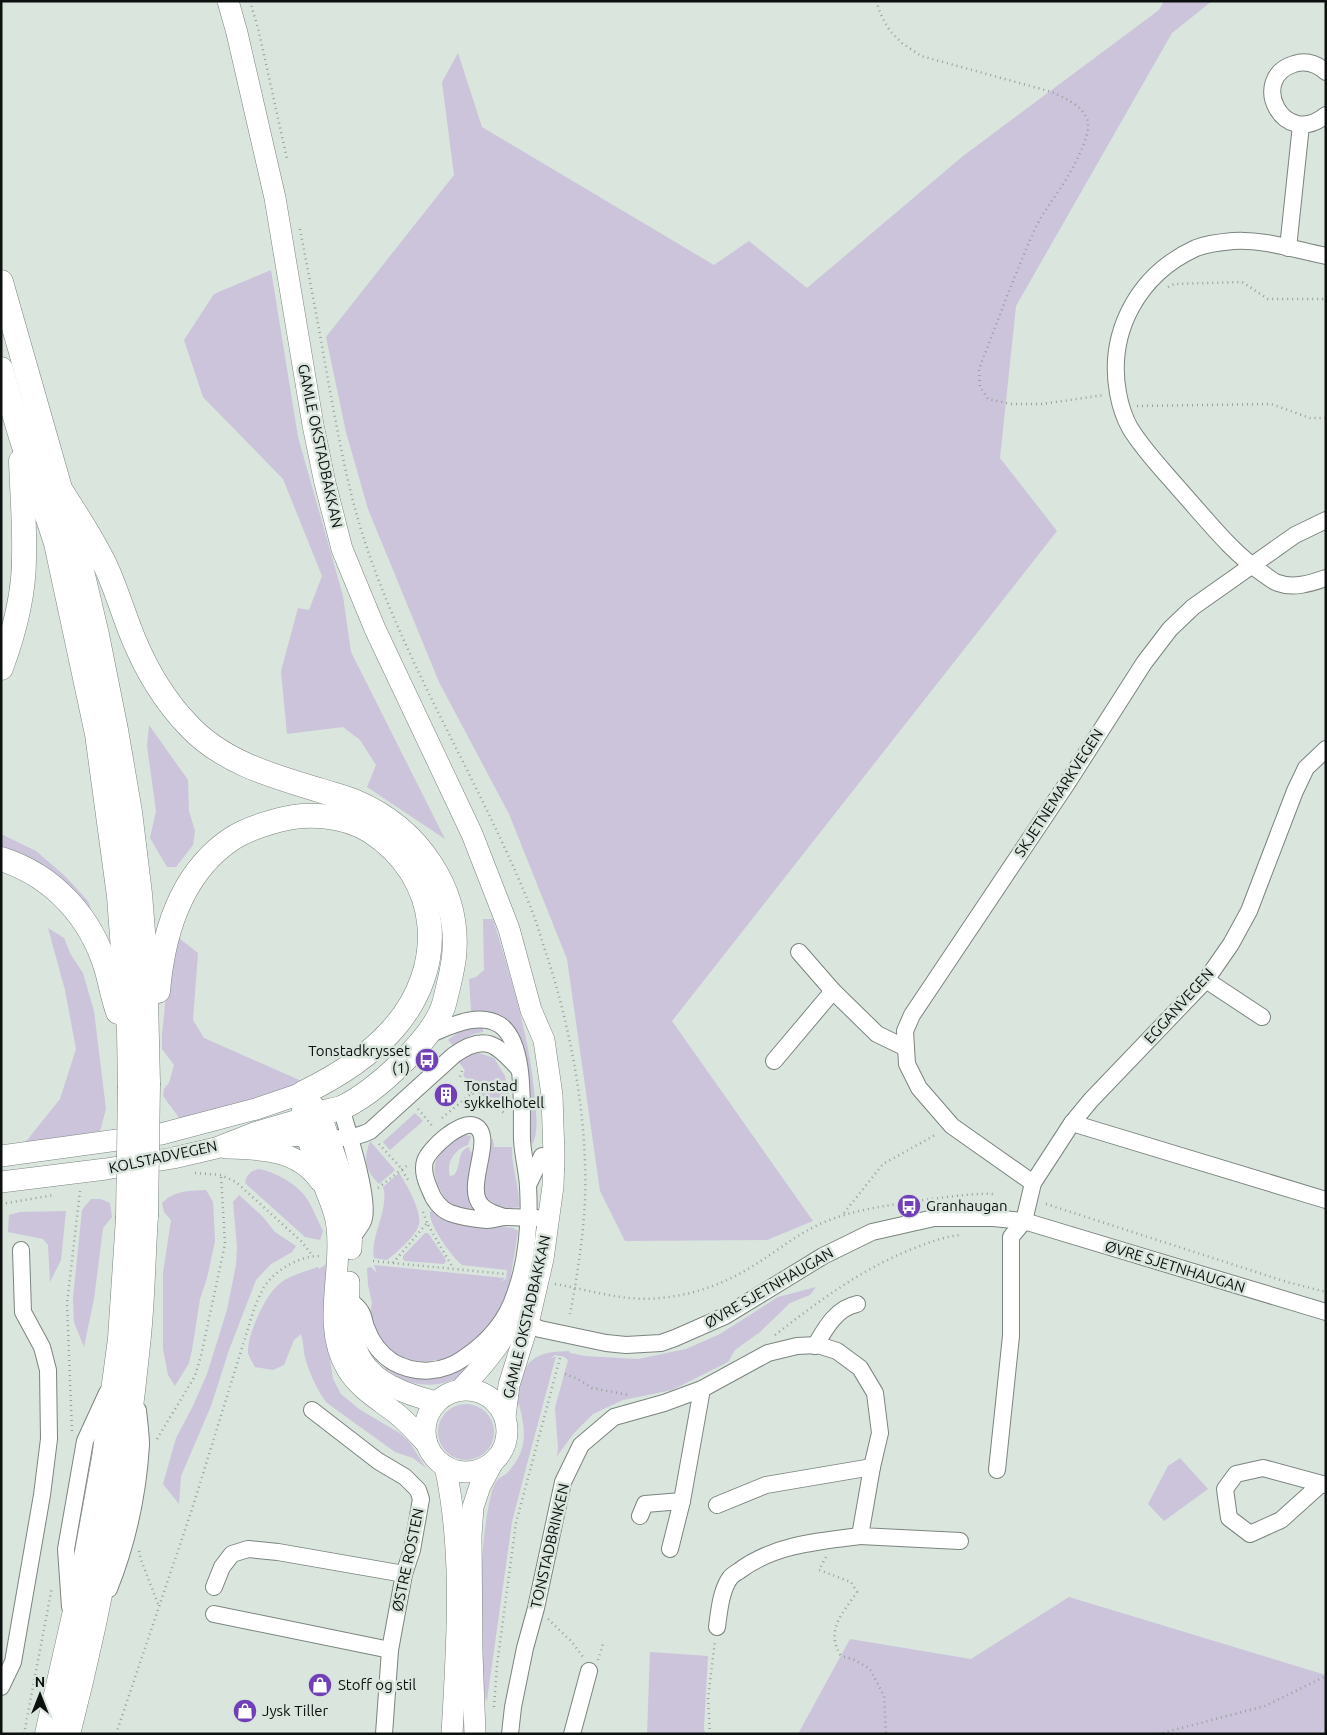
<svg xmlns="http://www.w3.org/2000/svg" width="1327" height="1735" font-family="Ubuntu,sans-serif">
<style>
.green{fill:#cbc4db}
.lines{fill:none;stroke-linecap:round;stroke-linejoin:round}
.minor-casing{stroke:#7b857f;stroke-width:18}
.major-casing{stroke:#7b857f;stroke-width:22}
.highway-casing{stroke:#7b857f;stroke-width:25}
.path{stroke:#97a19b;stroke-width:2.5;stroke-dasharray:1 4;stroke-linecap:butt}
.minor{stroke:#fff;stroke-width:16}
.major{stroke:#fff;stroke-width:21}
.highway{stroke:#fff;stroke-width:24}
.highway-bridge-casing{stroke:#7b857f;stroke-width:25;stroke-linecap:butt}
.highway-bridge{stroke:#fff;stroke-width:24}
.labels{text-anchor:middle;stroke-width:5;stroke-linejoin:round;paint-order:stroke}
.street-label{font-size:15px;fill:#0c100e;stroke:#d9e5dd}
.poi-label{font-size:15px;fill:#0c100e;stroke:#d9e5dd;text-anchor:start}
</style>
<rect width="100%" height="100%" fill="#d9e5dd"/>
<g class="green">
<polygon points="1164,1 1212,1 1172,33 1016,306 1000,458 1057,531 672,1021 813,1221 767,1240 625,1241 600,1191 567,959 509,814 439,682 368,509 346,432 326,337 454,175 442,82 458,53 482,127 714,265 749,241 807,288 963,156 1159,10"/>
<polygon points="271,270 298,437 343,596 351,652 445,839 367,787 376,765 360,740 343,727 287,734 281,671 298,608 309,610 322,576 283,479 203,397 184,340 214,294"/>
<polygon points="149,725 188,780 189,811 195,831 193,845 176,867 167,867 150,838 156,811 147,746"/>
<polygon points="1,834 36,851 65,876 88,901 97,927 1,851"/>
<path d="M483,919h10c18,60 37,118 42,181 1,16 4,31 -3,45 -8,-24 4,-75 -10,-96 -9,-13 -23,-25 -34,-37l-17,-1 -2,-32 7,-2 8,-7z"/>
<polygon points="48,928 64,938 71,955 83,973 94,1011 106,1109 100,1131 24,1144 60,1099 76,1049 65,990"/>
<polygon points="179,938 198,953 193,1020 204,1038 306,1083 192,1117 180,1119 163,1096 164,1089 169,1083 174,1065 162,1049 162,1035 169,964"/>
<path d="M483,1027v5c-13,2 -20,7 -29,15l-6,-7 14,-11z"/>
<polygon points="479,1053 494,1058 505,1076 511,1103 505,1102 504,1109 500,1108 492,1101 479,1094 463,1075 465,1070 457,1060 465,1055"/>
<polygon points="415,1113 423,1121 390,1150 383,1142"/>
<path d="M465,1135l6,1 -3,9c-13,4 -22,17 -18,31l4,-1c8,-9 2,-24 15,-28l1,4 4,3 -6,39 2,10 8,11c-8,-3 -19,-4 -26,-8 -7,-4 -10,-12 -13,-19 -12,-28 2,-35 22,-51z"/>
<path d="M489,1139h4l1,8h18c-1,20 8,40 7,60 -20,3 -27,2 -38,-15z"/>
<path d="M370,1141l25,29 -16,14c-14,-15 -16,-23 -9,-43z"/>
<path d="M259,1169c19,4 40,16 50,33 5,9 9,19 14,29l-3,9 -15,-3 -60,-54c2,-9 6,-12 14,-14z"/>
<path d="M399,1173c7,10 23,39 20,51 -2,11 -23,29 -32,36l-13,-2c-4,-22 16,-50 9,-71z"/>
<path d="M206,1190l7,12 2,39 -8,37 -7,21 -8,51 -3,13 -14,23 -7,-11 -5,-26v-76l8,-53 -7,-8 -2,-9c13,-13 27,-12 44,-13z"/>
<polygon points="239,1195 263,1217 275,1232 296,1246 292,1252 271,1264 256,1280 229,1350 211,1406 181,1476 179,1504 163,1484 176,1438 193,1406 207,1374 227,1310 236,1265 237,1247 233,1202"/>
<polygon points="91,1199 101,1199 110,1203 112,1217 103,1228 94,1299 84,1347 74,1322 73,1298 82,1210"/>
<path d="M432,1210l56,14 25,4 5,3 -9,57 -15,33 -32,31 -13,7 -31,3 -14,-4 -16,-9 -11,-13 -7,-22 2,-11 -4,-18 -1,-17 4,-1 6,6 -3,-8 131,13 -4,4 5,-3 1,-9 -45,-5c-10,-8 -34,-41 -32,-53z"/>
<polygon points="66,1211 61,1260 50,1282 48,1245 43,1239 8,1232 9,1215 20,1212"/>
<polygon points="425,1233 428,1233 445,1258 446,1261 444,1264 405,1261 403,1259 403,1256"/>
<path d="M329,1262l-3,70 7,47 8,15 18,15 42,25 9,9 16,25 -13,-10 -18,-6 -68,-49c-9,-11 -17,-29 -21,-42 -3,-9 -2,-18 -5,-27l-7,6 -10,25 -11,5 -18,-3c-2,-4 -6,-10 -7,-14 -1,-18 17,-57 30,-68 11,-10 27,-13 40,-18l1,2z"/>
<path d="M816,1287l-6,8 -20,8 -30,29 -25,18 -7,12 -56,28 -49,10 -30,14 -19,19 -17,23 1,-9 -3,-39 13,-48 -4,-3 -9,-2 -5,4 6,-3 -29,108 -15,58 -25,178h-1c-5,-25 -4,-50 -5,-76 0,-42 0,-87 10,-129 1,-5 4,-13 8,-17 3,-2 7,-3 9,-6 20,-22 18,-41 11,-68l-2,1c-1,-9 0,-15 3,-24 8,-27 24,-29 49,-30l1,2 15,3 53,3 48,-10 34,-15 58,-37z"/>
<path d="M475,1358c-3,5 -7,12 -11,16 -3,3 -7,4 -11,6 -23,9 -48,5 -68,-11l3,-3 7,3z"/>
<circle cx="466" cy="1432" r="28"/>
<polygon points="1180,1458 1208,1489 1164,1521 1148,1504 1168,1466"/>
<polygon points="1069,1597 1326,1675 1326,1734 798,1734 850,1639 971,1659"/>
<polygon points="650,1652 708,1656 704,1727 705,1734 647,1734"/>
</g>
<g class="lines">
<g class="minor-casing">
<g id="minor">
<path d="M1326,72c-10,-9 -20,-12 -32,-8 -46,14 -11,86 32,51"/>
<polyline points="1288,248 1301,125"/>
<path d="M1326,256c-30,-6 -62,-17 -93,-15 -11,1 -27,3 -37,7 -57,26 -89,83 -78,145 2,11 7,26 12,35 14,23 33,42 50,62 27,30 52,63 85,85 4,3 9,7 13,8 16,6 33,0 48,-5"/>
<polyline points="799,952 833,991 877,1034 906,1048"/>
<polyline points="1206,980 1262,1017"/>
<polyline points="774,1061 833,991"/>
<path d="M341,1108c7,24 28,88 23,110 -1,7 -9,14 -12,20"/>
<polyline points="1072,1123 1326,1200"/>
<path d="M248,1142c20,-3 40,-4 60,-4 21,0 42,3 62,-7l84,-76c31,-22 43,-11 65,14"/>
<polyline points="1033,1183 952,1126 919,1088 907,1064 905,1031 912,1015 1068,782 1144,663 1170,629 1193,607 1295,535 1326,520"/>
<polyline points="528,1185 542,1156"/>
<path d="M504,1217c-8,-3 -18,-5 -23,-12 -17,-19 15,-68 -6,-79 -14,-7 -46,23 -50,35 -3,10 1,20 5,29 3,9 10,19 20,23 11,4 25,6 37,7 6,0 13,-3 19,-3 10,0 20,1 31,1"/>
<path d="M348,1298c4,5 11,9 13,14 3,4 3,10 5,15 5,14 14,27 27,35 23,13 50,11 71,-4 24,-16 42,-36 51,-64 12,-33 15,-73 13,-108 -1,-16 -5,-30 -6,-46 -1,-30 5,-96 -22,-115 -22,-14 -51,2 -72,10"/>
<polyline points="517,1320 540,1329 606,1343 626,1345 661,1343 675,1338 725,1316 823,1256 872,1232 934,1218 993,1218 1024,1221 1326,1312"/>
<path d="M815,1346c10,-17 21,-38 42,-42"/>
<polyline points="312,1410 378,1461 405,1477 418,1490 421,1499 412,1550 404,1574 390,1650 384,1734"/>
<polyline points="997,1470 1011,1336 1011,1237 1024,1221 1033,1183 1072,1123 1091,1100 1206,980 1231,944 1249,911 1295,791 1306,768 1326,749"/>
<polyline points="1321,1484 1281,1520 1250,1534 1229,1518 1225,1489 1236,1474 1263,1468 1326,1485"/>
<polyline points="717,1505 766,1485 872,1467"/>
<polyline points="640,1516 645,1504 682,1501"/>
<polyline points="670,1549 682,1501 702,1389"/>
<polyline points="214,1587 222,1567 232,1554 248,1549 278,1552 404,1574"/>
<path d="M109,1589c18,-45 29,-95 32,-144 0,-11 -2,-23 -3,-35"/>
<polyline points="70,1607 66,1549 85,1441 107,1393"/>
<polyline points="214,1614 390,1650"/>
<path d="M717,1627c2,-15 4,-37 13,-49 2,-3 6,-5 9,-7 34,-26 80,-30 121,-35"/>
<polyline points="1,1687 13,1662 42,1495 49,1439 48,1370 42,1347 23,1312 21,1250"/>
<polyline points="510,1734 513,1707 525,1648 536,1608 563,1482 581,1445 614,1417 664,1403 702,1389 768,1353 797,1346 818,1345 837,1351 860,1368 875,1393 880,1433 872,1467 860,1536 960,1541"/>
<polyline points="572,1734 589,1671"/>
</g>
</g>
<g class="major-casing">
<g id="major">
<polyline points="228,1 237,33 275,198 313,425 325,483 342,549 375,629 472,834 509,929 531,1010 544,1040 552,1095 554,1156 553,1186 543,1259 528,1324 509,1385 505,1417"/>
<path d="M303,1093c0,8 -1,18 0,26 4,23 14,47 22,69 5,13 11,25 12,39 6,47 -16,98 10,142 12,20 32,31 50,45 11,9 20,19 30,30"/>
<polyline points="309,1101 320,1113 347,1191 352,1225 351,1249"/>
<path d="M226,1148c35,1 72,1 94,33"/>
<polyline points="1,1156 161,1134 256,1109 303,1093"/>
<polyline points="1,1182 106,1169 173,1158 216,1148 257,1132 315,1115"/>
<path d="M349,1282c-3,75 13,101 87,120"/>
<path d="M460,1390c27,-28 51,-57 63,-94"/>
<circle cx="466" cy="1431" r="41"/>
<path d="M445,1466c19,87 12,179 7,268"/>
<polyline points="475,1734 472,1653 471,1536 473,1507 480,1486 493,1462"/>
</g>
</g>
<g class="highway-casing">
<g id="highway">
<polyline points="1,282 75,541 97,635 116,730 130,812 140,894 145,957 148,1083"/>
<polyline points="1,369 21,437 56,543 97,734 119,896 129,1031 130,1086"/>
<path d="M62,492c15,24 32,49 44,75 11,24 18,49 28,73 13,31 31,61 54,85 34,37 84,51 131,65 12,4 26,7 37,12 61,26 105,87 98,155 -2,16 -6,31 -10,47 -10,34 -70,90 -103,104 -6,2 -14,3 -21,5"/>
<path d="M1,668c13,-35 23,-73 23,-110 1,-32 -2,-65 -3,-97"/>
<path d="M1,859c53,17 91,59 106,112 4,14 6,27 11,41"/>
<path d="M158,991c5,-58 23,-119 75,-153 14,-9 31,-14 46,-18 28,-8 66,-5 91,11 73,47 78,137 22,199 -25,28 -56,47 -89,63"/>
<polyline points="47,1734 81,1585 104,1458 120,1339 128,1218"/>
<path d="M68,1734c33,-128 57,-258 70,-389 5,-43 5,-86 8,-129"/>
</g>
</g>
<g class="path">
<polyline points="250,1 259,32 287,159"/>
<path d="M876,1l6,16 8,14 12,12 19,13 131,36c12,6 30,13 35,27 5,13 -9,38 -15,50 -11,21 -28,40 -38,62 -20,45 -37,92 -55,138l1,18 8,12 23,5h31l62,-9"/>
<path d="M300,229c10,52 20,104 29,157 10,52 19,105 36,156 43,130 119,246 169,374 5,14 9,29 14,43 24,75 40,163 37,242 -2,38 -8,76 -15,113"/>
<polyline points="1168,287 1174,284 1242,282 1268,299 1326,299"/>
<polyline points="1137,406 1271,404 1310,418 1326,418"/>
<polyline points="462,1071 460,1077 472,1093"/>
<polyline points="418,1109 434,1128"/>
<polyline points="442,1118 472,1093 506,1114"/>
<polyline points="379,1144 401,1168 408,1180"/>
<polyline points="195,1173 221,1175 236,1182 301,1241 312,1255"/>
<polyline points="378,1188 409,1164"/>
<polyline points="1,1204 54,1195"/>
<polyline points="1046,1204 1287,1282 1326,1292"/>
<polyline points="423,1212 427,1223"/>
<polyline points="844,1213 883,1164 937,1134"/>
<polyline points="373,1261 505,1274"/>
<polyline points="393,1263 427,1223 453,1268"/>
<path d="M555,1284c35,6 69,18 105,14 34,-3 67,-15 96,-34 18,-11 35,-25 54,-35 35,-19 75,-23 114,-29 24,-3 47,-7 72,-6"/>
<path d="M775,1335c44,-34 85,-65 137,-86 16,-6 30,-12 48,-14"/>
<polyline points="565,1374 578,1379 592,1388 629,1395"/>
<polyline points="72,1431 67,1304 80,1191"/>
<polyline points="157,1439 195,1376 201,1356 225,1244 221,1175"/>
<polyline points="139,1551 141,1560 158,1604"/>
<path d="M826,1557l-7,13 32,12 6,10c-15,22 -32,39 -16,64l12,3 17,10 14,27 2,38"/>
<polyline points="548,1619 571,1641 583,1657"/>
<polyline points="598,1660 603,1644"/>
<polyline points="494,1707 497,1665 516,1523 560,1358"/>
<polyline points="24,1734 52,1587"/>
<path d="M116,1734l77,-228 61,-197c3,-7 6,-15 10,-22 11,-17 37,-32 57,-31"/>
<polyline points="710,1734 708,1698 715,1641"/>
<polyline points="1158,1734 1265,1706 1326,1676"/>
</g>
<use href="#minor" class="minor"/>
<use href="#major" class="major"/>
<use href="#highway" class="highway"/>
<g class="highway-bridge-casing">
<g id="highway-bridge">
<polyline points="146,1216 148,1083"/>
<polyline points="128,1218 130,1086"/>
</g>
</g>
<use href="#highway-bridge" class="highway-bridge"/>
</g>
<defs>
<g id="bus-disc" transform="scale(1.25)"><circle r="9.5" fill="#713fb7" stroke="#d9e5dd"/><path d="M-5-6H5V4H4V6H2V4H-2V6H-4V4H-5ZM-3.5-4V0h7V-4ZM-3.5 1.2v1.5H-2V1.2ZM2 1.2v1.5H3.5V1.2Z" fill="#fff"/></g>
<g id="building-disc" transform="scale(1.25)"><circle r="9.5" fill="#713fb7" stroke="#d9e5dd"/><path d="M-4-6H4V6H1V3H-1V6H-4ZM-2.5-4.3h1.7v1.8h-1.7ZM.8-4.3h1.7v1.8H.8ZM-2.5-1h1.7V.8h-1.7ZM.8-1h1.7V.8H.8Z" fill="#fff"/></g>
<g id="shop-disc" transform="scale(1.25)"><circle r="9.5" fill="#713fb7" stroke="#d9e5dd"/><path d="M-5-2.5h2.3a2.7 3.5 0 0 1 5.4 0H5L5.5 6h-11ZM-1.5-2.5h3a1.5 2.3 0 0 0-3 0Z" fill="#fff"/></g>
</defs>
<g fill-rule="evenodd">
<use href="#bus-disc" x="427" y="1060"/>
<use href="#building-disc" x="446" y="1095"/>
<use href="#bus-disc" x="909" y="1206"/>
<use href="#shop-disc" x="320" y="1685"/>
<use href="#shop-disc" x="245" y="1711"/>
</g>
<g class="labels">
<g class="street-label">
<text transform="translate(320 446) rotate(78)" y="5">GAMLE OKSTADBAKKAN</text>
<text transform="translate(1059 793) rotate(-57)" y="5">SKJETNEMARKVEGEN</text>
<text transform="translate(1179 1006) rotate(-48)" y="5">EGGANVEGEN</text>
<text transform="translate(163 1157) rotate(-12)" y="5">KOLSTADVEGEN</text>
<text transform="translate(1175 1267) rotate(17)" y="5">ØVRE SJETNHAUGAN</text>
<text transform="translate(769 1288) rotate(-30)" y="5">ØVRE SJETNHAUGAN</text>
<text transform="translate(527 1317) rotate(-77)" y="5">GAMLE OKSTADBAKKAN</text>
<text transform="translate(550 1546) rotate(-77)" y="5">TONSTADBRINKEN</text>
<text transform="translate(408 1560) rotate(-78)" y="5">ØSTRE ROSTEN</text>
</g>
<g class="poi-label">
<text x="410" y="1056" text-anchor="end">Tonstadkrysset<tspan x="410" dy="17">(1)</tspan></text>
<text x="464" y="1091">Tonstad<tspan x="464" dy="17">sykkelhotell</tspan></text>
<text x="926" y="1211">Granhaugan</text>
<text x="338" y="1690">Stoff og stil</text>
<text x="262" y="1716">Jysk Tiller</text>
</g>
</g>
<rect width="1327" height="1735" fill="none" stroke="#0c100e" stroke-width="5"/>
<g transform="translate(40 1695)" stroke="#d9e5dd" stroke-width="4" paint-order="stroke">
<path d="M0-4L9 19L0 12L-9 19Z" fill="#0c100e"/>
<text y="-8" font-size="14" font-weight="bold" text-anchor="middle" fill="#0c100e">N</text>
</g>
</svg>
